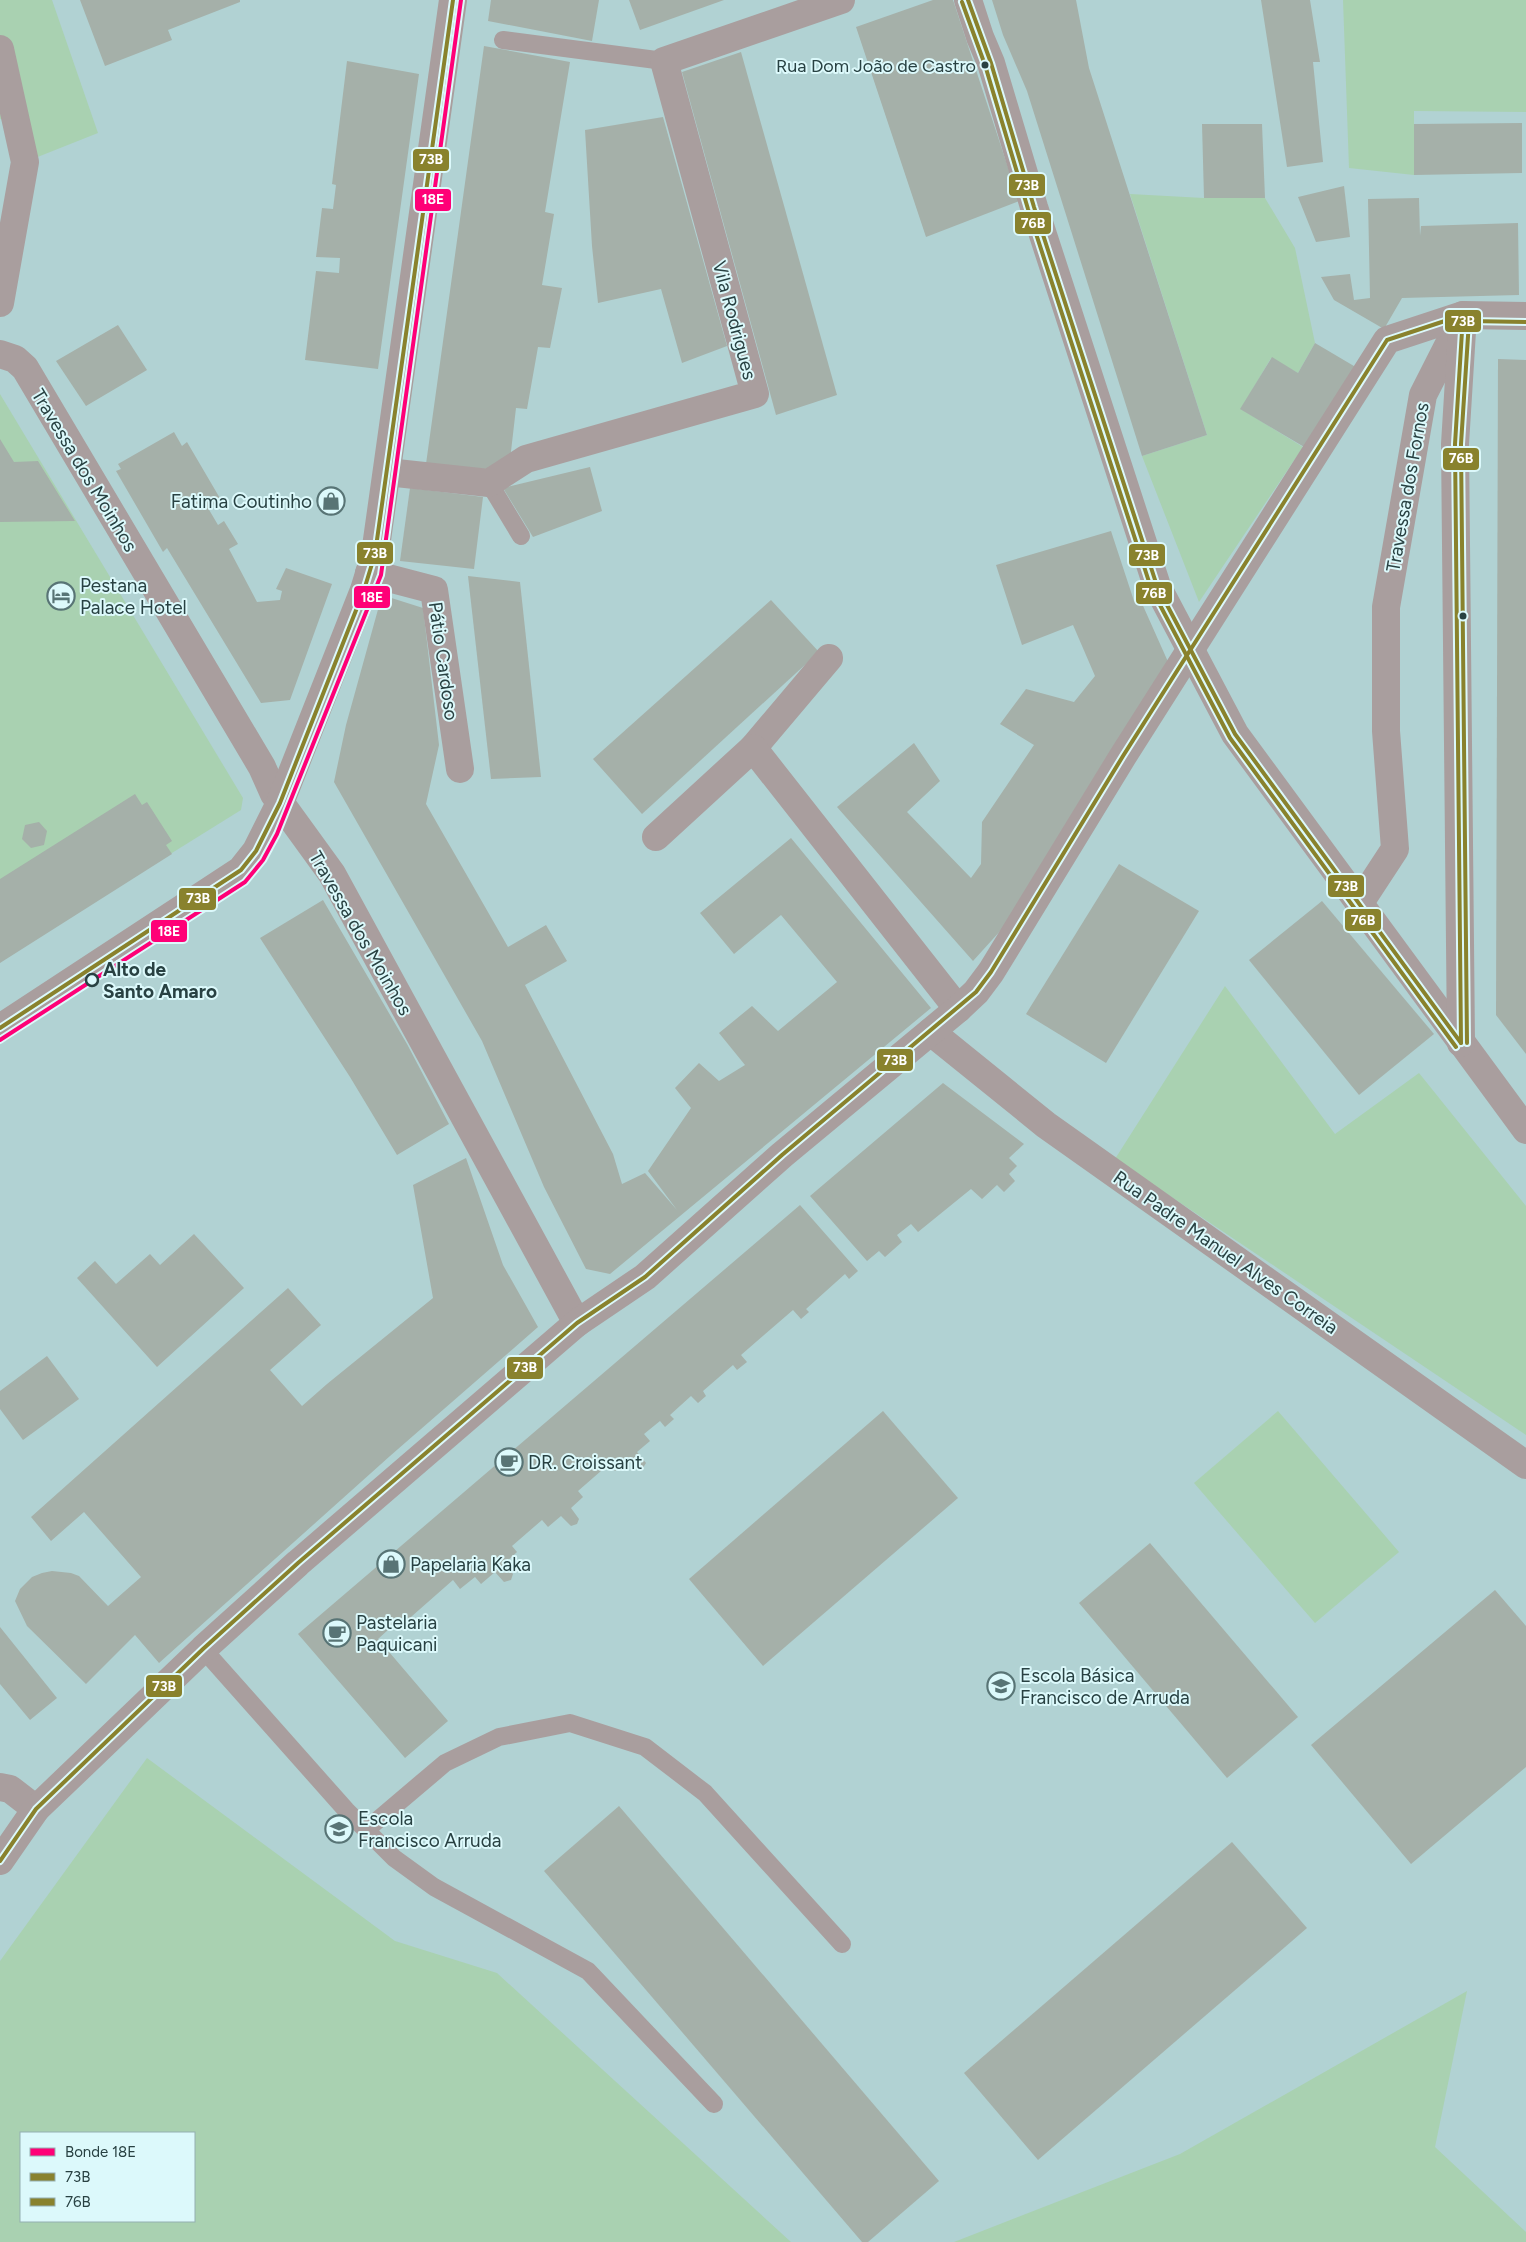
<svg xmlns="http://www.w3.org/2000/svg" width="1526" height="2242" font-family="Figtree,sans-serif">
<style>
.green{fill:#a9d1b1;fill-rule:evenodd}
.building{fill:#a5b0a9}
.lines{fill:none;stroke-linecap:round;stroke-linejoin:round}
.service{stroke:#a99e9e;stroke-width:18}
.minor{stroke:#a99e9e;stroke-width:28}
.tertiary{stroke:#a99e9e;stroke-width:28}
.bus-1-casing{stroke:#dcf9fb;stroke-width:8}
.bus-2-casing{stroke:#dcf9fb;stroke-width:8}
.bus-1{stroke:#89822d;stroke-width:4}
.bus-2{stroke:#89822d;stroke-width:4}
.tram-1-casing{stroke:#dcf9fb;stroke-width:8}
.tram-1{stroke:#f07;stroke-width:4}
.bus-dot{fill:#284142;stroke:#dcf9fb;stroke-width:2}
.stop-dot{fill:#dcf9fb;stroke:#284142;stroke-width:2.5}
.labels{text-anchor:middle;stroke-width:4;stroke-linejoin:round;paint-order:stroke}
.bus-label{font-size:18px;fill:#284142;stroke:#dcf9fb;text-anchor:end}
.street-label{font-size:19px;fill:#284142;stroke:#dcf9fb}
.poi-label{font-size:19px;fill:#284142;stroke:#dcf9fb;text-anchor:start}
.stop-label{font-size:19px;font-weight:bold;fill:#284142;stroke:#dcf9fb;text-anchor:start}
.line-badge{stroke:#dcf9fb;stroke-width:2}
.badge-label{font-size:14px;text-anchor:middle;font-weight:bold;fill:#fff}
</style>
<rect width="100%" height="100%" fill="#b1d2d3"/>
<g class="green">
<polygon points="0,0 52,0 98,133 25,162 16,121 0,119"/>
<polygon points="1343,0 1526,0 1526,112 1414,111 1414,175 1349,168"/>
<polygon points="1130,194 1204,198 1265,198 1295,248 1315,343 1298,373 1271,358 1241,409 1303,447 1199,602 1142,456 1207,435"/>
<polygon points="0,394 243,798 241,810 0,960"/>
<polygon points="1225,986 1335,1134 1419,1073 1526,1206 1526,1435 1115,1159"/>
<polygon points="1278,1411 1399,1552 1315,1623 1194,1483"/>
<path d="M147,1758l248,183 102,32 294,269h-791v-281zM21,2133h173v88h-173z"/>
<polygon points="1467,1991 1435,2147 1526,2232 1526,2242 954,2242 1180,2154"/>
</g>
<g class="building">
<polygon points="80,0 240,0 240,2 168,30 172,40 105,66"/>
<polygon points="491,0 599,0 592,41 488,21"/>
<polygon points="629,0 724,0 640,30"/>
<polygon points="933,0 953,0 1019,201 926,237 856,27"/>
<polygon points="992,0 1076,0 1089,68 1207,435 1142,456 1027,91 1003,35"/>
<polygon points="1261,0 1310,0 1320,62 1313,62 1323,162 1287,167"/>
<polygon points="484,46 570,62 545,212 554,214 542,285 562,288 550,348 538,347 527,409 516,408 510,460 491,473 426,464"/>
<polygon points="741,52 837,395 776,415 682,72"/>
<polygon points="347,61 419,74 378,369 305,360 316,271 339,273 340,258 316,257 322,208 333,209 336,185 332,184"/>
<polygon points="663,117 727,346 682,363 661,289 598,303 592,246 585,130"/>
<polygon points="1522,123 1522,173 1414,175 1414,124"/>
<polygon points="1202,124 1262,124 1265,198 1204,198"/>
<polygon points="1344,186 1350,237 1316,242 1298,197"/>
<polygon points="1419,198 1420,236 1421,226 1518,223 1519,295 1402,298 1384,329 1334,300 1321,277 1350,274 1354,300 1370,298 1368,199"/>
<polygon points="118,325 147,370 86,406 56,361"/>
<polygon points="1315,343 1359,369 1311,451 1240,409 1272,357 1298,373"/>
<polygon points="1498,359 1526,360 1526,1054 1496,1015"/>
<polygon points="174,432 182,446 187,442 221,500 208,508 218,525 224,521 238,544 229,549 257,602 280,600 282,591 276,589 286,568 332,584 290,700 261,703 167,548 163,552 116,471 121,469 118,464"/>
<polygon points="0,439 14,462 38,461 75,521 0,522"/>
<polygon points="590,467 602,511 533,537 503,488"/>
<polygon points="410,488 483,497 474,569 400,561"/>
<polygon points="1111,531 1134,601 1140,599 1169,664 1011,919 973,961 837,807 914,743 940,781 907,812 971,878 981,864 982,822 1034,745 1000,724 1026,689 1074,702 1095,676 1073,625 1022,645 996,565"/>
<polygon points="468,576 520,582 541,777 491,779"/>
<polygon points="382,595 423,608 439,745 426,804 508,947 546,925 567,961 525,985 613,1154 622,1184 645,1173 677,1210 648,1171 691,1108 675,1088 699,1063 719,1081 745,1065 719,1033 752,1006 778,1031 837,982 781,915 734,954 700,913 791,838 931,1008 610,1274 586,1269 544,1187 482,1041 334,782 346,725"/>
<polygon points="771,600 819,652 642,814 593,759"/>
<polygon points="135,794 142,805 147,802 172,841 166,845 172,854 0,963 0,879"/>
<polygon points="39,822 47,831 44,845 31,848 22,839 25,825"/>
<polygon points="1119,864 1199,911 1106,1063 1026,1014"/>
<polygon points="323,900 407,1044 449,1124 397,1155 350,1077 260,938"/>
<polygon points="1322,901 1434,1034 1359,1095 1249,960"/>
<polygon points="943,1083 1024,1144 1009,1158 1017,1166 1009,1174 1015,1181 1004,1192 997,1185 982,1199 971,1189 918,1232 911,1224 897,1235 902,1242 885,1257 879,1251 867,1261 810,1196"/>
<polygon points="466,1158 503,1265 538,1327 390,1456 159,1663 135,1635 86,1684 27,1626 15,1601 20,1589 32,1577 42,1573 52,1571 71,1573 79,1576 108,1606 141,1577 84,1512 51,1541 31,1517 288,1288 321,1325 270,1370 302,1406 327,1384 433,1298 413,1185"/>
<polygon points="800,1205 858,1271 849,1279 845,1274 806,1309 809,1312 801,1319 793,1310 741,1355 747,1362 737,1370 733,1365 703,1391 706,1396 698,1403 691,1396 670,1415 674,1419 665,1427 660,1421 644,1434 650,1441 637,1452 646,1463 641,1471 635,1469 628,1460 615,1471 609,1464 578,1491 583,1497 571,1508 579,1519 577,1524 571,1526 561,1516 548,1527 542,1520 512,1546 517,1552 504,1564 513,1574 511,1580 504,1582 495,1572 481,1584 475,1577 460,1589 453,1580 403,1624 399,1620 378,1639 448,1721 405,1758 298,1634"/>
<polygon points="194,1234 244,1288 157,1367 77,1278 95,1261 116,1284 150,1254 160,1265"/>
<polygon points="47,1356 79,1399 23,1440 0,1409 0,1391"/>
<polygon points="883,1411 958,1498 763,1666 689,1579"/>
<polygon points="1150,1543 1298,1717 1227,1778 1079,1603"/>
<polygon points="1495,1590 1526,1626 1526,1767 1411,1864 1311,1745"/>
<polygon points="0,1627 57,1698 30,1720 0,1684"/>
<polygon points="619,1806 939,2181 868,2242 862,2242 544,1871"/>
<polygon points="1232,1842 1307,1928 1038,2160 964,2073"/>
</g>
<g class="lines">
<g class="service">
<polyline points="503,40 664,61"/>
<polyline points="489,483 521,536"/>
<polyline points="203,1649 346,1810 394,1858 434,1887 588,1971 714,2104"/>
<polyline points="366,1830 445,1763 499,1737 570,1723 645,1747 705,1793 842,1944"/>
</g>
<g class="minor">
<polyline points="968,0 980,37 991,63 1034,207 1157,586 1235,734 1526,1130"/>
<polyline points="0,49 25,162 0,303"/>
<polyline points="0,354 15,359 25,368 262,767 274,794 332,874 577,1323"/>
<polyline points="387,472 489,483 526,459 755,394 664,61 841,0"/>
<polyline points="369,573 434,590 460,769"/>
<polyline points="753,748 829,658"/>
<polyline points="656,837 753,748 958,1009"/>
<polyline points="1359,904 1395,849 1386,731 1386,607 1423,395 1458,326"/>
<polyline points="931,1032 1046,1125 1526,1465"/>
<polyline points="1461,1043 1455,444 1463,315"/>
<polyline points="0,1787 10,1789 36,1809"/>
<polyline points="0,1861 36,1809 203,1649 298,1563 577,1323 645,1277 782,1155 958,1009 976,992 991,972 1123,756 1387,340 1463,315 1526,316"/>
</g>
<polyline class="tertiary" points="0,1028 241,870 256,851 280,803 364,590 375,554 453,0"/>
<g class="bus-1-casing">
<g id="bus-1">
<polyline points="968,0 991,63 1034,207 1157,586 1235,734 1461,1043"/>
<polyline points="0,1028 241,870 256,851 280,803 364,590 375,554 453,0"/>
<polyline points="0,1861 36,1809 203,1649 298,1563 577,1323 645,1277 782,1155 976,992 991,972 1123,756 1387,340 1463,315 1455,444 1461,1043"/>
</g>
</g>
<g class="bus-2-casing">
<g id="bus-2">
<polyline points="962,2 985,65 1028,209 1151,588 1230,738 1456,1047"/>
<polyline points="1467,1043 1461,444 1469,321 1526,322"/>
</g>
</g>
<use href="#bus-1" class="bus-1"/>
<use href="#bus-2" class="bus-2"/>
<g class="tram-1-casing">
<polyline id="tram-1" points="0,1040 245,882 263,860 277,834 381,575 461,0"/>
</g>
<use href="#tram-1" class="tram-1"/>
</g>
<defs>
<g id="shop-ring" transform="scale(1.4375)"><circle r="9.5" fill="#dcf9fb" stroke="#587475" stroke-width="1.5"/><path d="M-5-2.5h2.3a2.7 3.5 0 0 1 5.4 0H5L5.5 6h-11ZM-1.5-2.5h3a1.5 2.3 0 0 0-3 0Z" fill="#587475"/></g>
<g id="hotel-ring" transform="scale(1.4375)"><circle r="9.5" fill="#dcf9fb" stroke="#587475" stroke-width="1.5"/><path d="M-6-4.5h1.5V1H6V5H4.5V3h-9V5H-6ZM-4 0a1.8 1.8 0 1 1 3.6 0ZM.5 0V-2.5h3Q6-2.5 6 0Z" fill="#587475"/></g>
<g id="cafe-ring" transform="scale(1.4375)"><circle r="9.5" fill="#dcf9fb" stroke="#587475" stroke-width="1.5"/><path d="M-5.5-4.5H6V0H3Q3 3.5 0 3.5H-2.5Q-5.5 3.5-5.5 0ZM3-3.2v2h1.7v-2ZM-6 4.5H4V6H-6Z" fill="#587475"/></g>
<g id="school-ring" transform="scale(1.4375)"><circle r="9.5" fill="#dcf9fb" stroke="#587475" stroke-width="1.5"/><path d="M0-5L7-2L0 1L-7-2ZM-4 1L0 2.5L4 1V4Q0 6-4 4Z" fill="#587475"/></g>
</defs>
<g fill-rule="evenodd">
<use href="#shop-ring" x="331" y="501"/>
<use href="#hotel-ring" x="61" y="596"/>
<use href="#cafe-ring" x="509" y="1462"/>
<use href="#shop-ring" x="391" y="1564"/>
<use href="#cafe-ring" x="337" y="1633"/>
<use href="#school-ring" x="1001" y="1686"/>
<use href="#school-ring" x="339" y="1829"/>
</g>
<g class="bus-dot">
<circle cx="985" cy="65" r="4.5"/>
<circle cx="1463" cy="616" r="4.5"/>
</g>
<circle class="stop-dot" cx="92" cy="980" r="6"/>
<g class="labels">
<g class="bus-label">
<text x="976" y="72">Rua Dom João de Castro</text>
</g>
<g class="street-label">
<text transform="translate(735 320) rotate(75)" y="7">Vila Rodrigues</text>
<text transform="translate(85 470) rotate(59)" y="7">Travessa dos Moinhos</text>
<text transform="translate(1407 487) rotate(-80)" y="7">Travessa dos Fornos</text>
<text transform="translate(444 661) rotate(82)" y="7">Pátio Cardoso</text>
<text transform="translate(361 933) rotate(60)" y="7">Travessa dos Moinhos</text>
<text transform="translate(1226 1252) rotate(35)" y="7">Rua Padre Manuel Alves Correia</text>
</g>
<g class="poi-label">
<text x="312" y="508" text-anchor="end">Fatima Coutinho</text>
<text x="80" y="592">Pestana<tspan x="80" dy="22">Palace Hotel</tspan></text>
<text x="528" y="1469">DR. Croissant</text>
<text x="410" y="1571">Papelaria Kaka</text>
<text x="356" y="1629">Pastelaria<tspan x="356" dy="22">Paquicani</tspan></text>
<text x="1020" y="1682">Escola Básica<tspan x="1020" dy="22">Francisco de Arruda</tspan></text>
<text x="358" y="1825">Escola<tspan x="358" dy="22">Francisco Arruda</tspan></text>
</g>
<g class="stop-label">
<text x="103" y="976">Alto de<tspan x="103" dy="22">Santo Amaro</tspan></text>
</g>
</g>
<g class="line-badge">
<rect x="412" y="148" width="38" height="24" rx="5" fill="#89822d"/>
<rect x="1008" y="173" width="38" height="24" rx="5" fill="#89822d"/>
<rect x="414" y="188" width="38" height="24" rx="5" fill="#f07"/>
<rect x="1014" y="211" width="38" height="24" rx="5" fill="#89822d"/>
<rect x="1444" y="309" width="38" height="24" rx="5" fill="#89822d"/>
<rect x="1442" y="447" width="38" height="24" rx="5" fill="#89822d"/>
<rect x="356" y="541" width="38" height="24" rx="5" fill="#89822d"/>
<rect x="1128" y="543" width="38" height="24" rx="5" fill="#89822d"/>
<rect x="1135" y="581" width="38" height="24" rx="5" fill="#89822d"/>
<rect x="353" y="585" width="38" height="24" rx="5" fill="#f07"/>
<rect x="1327" y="874" width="38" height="24" rx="5" fill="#89822d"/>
<rect x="178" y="887" width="39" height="24" rx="5" fill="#89822d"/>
<rect x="1344" y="908" width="38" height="24" rx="5" fill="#89822d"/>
<rect x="150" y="919" width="38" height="24" rx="5" fill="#f07"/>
<rect x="876" y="1048" width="38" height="24" rx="5" fill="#89822d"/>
<rect x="506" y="1356" width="38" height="24" rx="5" fill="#89822d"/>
<rect x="145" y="1674" width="38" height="24" rx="5" fill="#89822d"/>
</g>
<g class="badge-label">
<text x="431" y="164">73B</text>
<text x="1027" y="190">73B</text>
<text x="433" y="204">18E</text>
<text x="1033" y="228">76B</text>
<text x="1463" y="326">73B</text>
<text x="1461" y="463">76B</text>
<text x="375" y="558">73B</text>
<text x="1147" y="560">73B</text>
<text x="1154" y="598">76B</text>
<text x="372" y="602">18E</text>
<text x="1346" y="891">73B</text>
<text x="198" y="903">73B</text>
<text x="1363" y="925">76B</text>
<text x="169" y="936">18E</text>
<text x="895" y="1065">73B</text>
<text x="525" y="1372">73B</text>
<text x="164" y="1691">73B</text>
</g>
<rect x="20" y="2132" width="175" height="90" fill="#dcf9fb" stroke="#94afb1"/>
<rect x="30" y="2148" width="25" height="8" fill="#ff0077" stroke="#94afb1"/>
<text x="65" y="2157" font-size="15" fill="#284142">Bonde 18E</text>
<rect x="30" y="2173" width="25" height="8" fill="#89822d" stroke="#94afb1"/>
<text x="65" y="2182" font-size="15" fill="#284142">73B</text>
<rect x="30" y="2198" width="25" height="8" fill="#89822d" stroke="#94afb1"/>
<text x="65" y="2207" font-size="15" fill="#284142">76B</text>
</svg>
